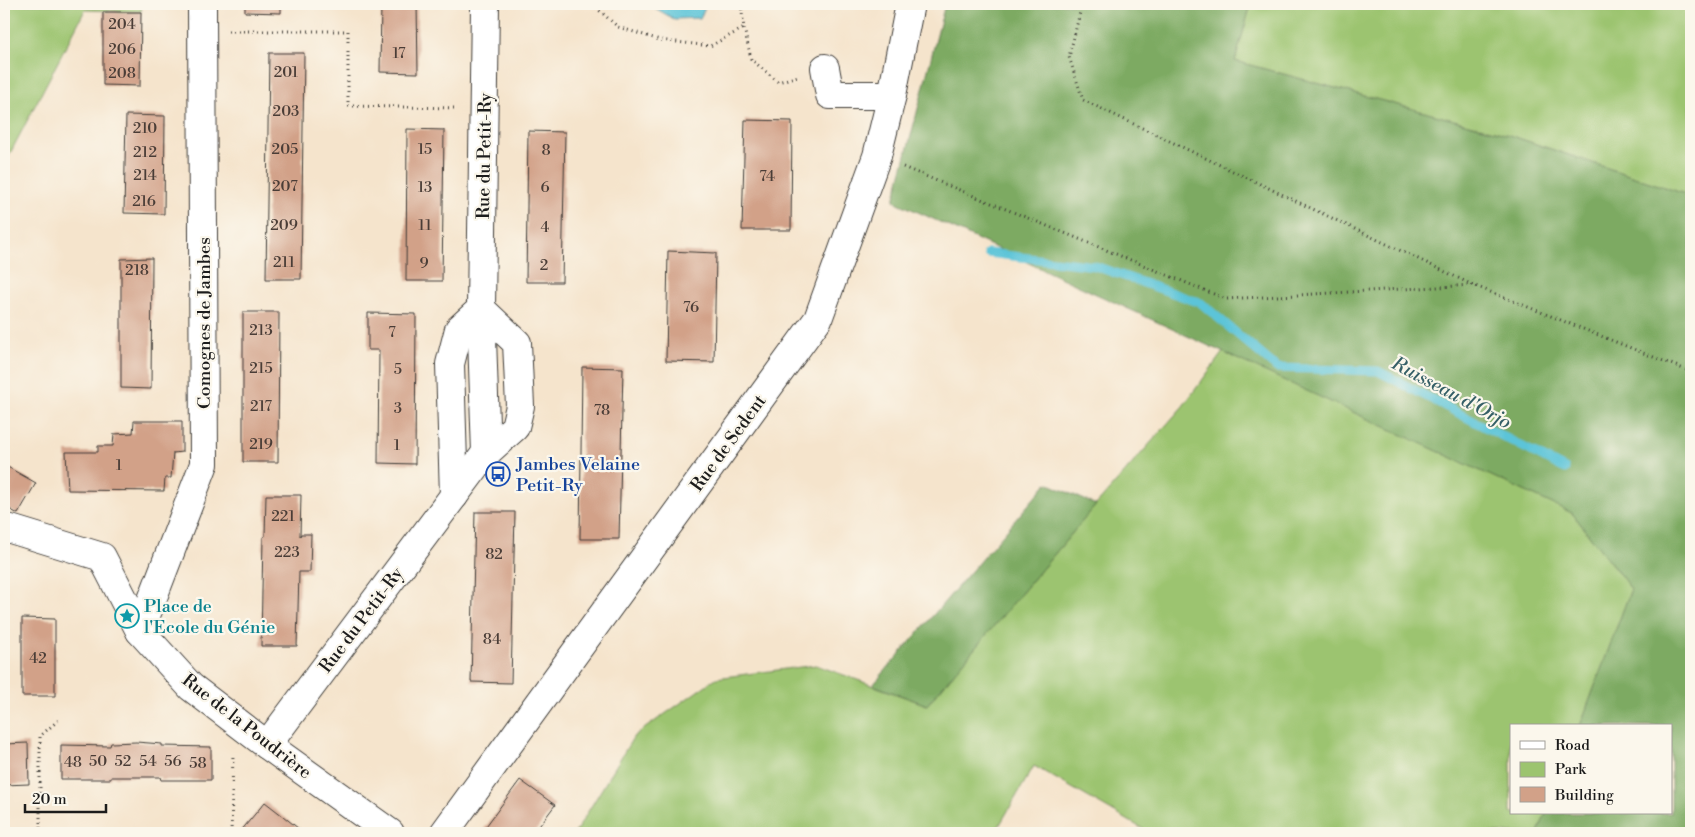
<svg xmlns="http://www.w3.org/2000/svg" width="1695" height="837" font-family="'Libre Bodoni',serif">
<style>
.green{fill:#9cc46f;stroke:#5c7046}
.forest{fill:#7daa62;stroke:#4c633f}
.water{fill:#5bc4d8;stroke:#3c707a}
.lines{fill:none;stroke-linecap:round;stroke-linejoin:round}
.stream{stroke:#5bc4d8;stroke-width:9}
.building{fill:#d2a188}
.minor-casing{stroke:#3d3a36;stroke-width:30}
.path{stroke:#3d3a36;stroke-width:3;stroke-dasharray:1 4;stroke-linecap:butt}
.minor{stroke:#fff;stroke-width:28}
.labels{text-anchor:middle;stroke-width:4.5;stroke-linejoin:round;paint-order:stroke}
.number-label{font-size:15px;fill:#4a3d37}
.street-label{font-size:18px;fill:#1c1c1c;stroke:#fbf7ec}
.transit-label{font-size:18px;fill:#164399;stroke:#fbf7ec;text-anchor:start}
.culture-label{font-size:18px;fill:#0d838f;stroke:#fbf7ec;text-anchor:start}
.water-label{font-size:19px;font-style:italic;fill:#355f67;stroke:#fbf7ec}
</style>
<rect width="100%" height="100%" fill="#fbf7ec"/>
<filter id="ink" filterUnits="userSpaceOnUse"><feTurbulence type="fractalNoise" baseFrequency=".02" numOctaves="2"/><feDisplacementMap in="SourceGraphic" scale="10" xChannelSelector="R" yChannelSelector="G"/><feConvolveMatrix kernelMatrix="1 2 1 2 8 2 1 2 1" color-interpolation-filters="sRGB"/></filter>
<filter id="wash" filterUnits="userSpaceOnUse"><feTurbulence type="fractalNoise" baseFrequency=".0096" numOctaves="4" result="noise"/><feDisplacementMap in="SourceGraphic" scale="20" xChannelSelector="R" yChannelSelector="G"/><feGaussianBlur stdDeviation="1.12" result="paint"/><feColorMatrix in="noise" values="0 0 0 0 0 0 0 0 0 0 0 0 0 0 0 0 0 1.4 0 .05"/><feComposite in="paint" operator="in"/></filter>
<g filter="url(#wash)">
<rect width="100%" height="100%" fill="#f5e4cc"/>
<g class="green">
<polygon points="4,4 142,4 141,12 85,10 4,165"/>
<polygon points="1251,4 1691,4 1691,196 1509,135 1235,61"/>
<polygon points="1223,352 1572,513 1631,589 1580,726 1511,726 1511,813 1546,813 1538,833 1150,833 1034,766 995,833 575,833 634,736 716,678 816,665 927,705 1096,505 1183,406"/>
</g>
<g class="forest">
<polygon points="945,4 1251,4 1235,61 1509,135 1691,196 1691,833 1538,833 1546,813 1671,813 1671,726 1580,726 1631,589 1572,513 894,201"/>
<polygon points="1047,483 1096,505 927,705 873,685"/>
</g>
<polygon class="water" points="648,4 707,4 700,18 674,19"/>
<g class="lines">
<polyline class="stream" points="988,253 1095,266 1201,303 1277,368 1378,371 1565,469"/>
</g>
<g id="blocks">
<g class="building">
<polygon points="245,4 281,4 281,13 245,12"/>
<polygon points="381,4 417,4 418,73 380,72"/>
<polygon points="824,4 840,4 840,5 825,7"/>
<polygon points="103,12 141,12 140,86 103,85"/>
<polygon points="269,53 304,53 301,279 266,279"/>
<polygon points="126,115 165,116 164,214 124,213"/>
<polygon points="745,120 792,121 791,230 742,230"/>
<polygon points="407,129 444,130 442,281 406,281"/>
<polygon points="528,131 565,132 562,282 526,282"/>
<polygon points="668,251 716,253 714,362 666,361"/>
<polygon points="152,258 151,389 121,388 121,259"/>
<polygon points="243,312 279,312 278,462 243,462"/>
<polygon points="368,313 416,314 415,464 378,463 379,350 368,350"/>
<polygon points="582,367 623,368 619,539 580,539"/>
<polygon points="134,421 182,421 182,452 173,453 171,478 165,478 164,491 68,490 66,452 98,452 98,446 113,446 114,434 133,433"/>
<polygon points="4,465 36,483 18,514 4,506"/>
<polygon points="266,495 301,495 300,536 301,534 311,534 310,572 299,572 297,646 261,646 263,537 265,536"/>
<polygon points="475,512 515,512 511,683 471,682"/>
<polygon points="22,618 55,619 55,696 22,696"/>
<polygon points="136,742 162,744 162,746 211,747 211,780 161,780 160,777 111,777 111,779 61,779 61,745 110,746 111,743"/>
<polygon points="28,743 29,784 4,785 4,744"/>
<polygon points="520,780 555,805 534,833 481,833"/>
<polygon points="265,802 283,816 304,833 243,833 240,832"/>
</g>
</g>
</g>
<g filter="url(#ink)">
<use href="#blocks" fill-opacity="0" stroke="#3d3a36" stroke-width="1"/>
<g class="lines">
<g class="minor-casing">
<g id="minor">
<polyline points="485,4 481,309 486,453"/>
<polyline points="825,68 830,95 892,95"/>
<polyline points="454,496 450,364 459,329 481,309"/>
<polyline points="4,527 102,557 140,631 191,687 267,745 390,833"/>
<polyline points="140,631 204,464 202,4"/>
<polyline points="267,745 486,453 515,427 520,406 517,343 481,309"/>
<polyline points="444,833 818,319 877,156 892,95 910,4"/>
</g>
</g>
<g class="path">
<polyline points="592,4 618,27 660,40 710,46 744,28"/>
<polyline points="741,4 744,28 751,59 778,82 798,76"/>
<polyline points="1082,4 1069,57 1083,100 1473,285 1691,372"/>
<polyline points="228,31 348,31 348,106 457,108"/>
<polyline points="903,167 1226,299 1473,285"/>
<polyline points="40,833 40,736 61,718"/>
<polyline points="231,833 233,754"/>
</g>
<use href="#minor" class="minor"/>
</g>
</g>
<defs>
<g id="bus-ring" transform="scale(1.25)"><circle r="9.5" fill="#fbf7ec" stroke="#1a4fb4" stroke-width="1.5"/><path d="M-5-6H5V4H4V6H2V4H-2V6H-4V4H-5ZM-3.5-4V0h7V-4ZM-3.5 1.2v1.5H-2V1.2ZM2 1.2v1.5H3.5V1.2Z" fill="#1a4fb4"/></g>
<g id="sight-ring" transform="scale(1.25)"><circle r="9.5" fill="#fbf7ec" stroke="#0f9aa8" stroke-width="1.5"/><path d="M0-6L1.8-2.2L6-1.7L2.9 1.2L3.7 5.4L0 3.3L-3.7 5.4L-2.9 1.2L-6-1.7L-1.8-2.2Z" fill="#0f9aa8"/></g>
</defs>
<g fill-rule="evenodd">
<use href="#bus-ring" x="498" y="474"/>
<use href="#sight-ring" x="127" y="616"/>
</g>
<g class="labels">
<g class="number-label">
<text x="122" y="29">204</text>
<text x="122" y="54">206</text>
<text x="399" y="58">17</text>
<text x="286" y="77">201</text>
<text x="122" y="78">208</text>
<text x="286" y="116">203</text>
<text x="145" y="133">210</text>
<text x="285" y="154">205</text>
<text x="425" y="154">15</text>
<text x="546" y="155">8</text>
<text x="145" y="157">212</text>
<text x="145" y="180">214</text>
<text x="767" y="181">74</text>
<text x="285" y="191">207</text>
<text x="425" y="192">13</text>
<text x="545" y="192">6</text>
<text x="144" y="206">216</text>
<text x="284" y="230">209</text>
<text x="425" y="230">11</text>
<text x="545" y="232">4</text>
<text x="284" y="267">211</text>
<text x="424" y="268">9</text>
<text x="544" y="270">2</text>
<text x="137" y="275">218</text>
<text x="691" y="312">76</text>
<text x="261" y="335">213</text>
<text x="392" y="337">7</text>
<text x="261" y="373">215</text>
<text x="398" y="374">5</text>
<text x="261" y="411">217</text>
<text x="398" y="413">3</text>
<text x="602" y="415">78</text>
<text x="261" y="449">219</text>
<text x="397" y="450">1</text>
<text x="119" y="470">1</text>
<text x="283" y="521">221</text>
<text x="287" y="557">223</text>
<text x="494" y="559">82</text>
<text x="492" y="644">84</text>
<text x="38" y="663">42</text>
<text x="98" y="766">50</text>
<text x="123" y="766">52</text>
<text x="148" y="766">54</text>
<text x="173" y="766">56</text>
<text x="73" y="767">48</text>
<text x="198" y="768">58</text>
</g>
<g class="street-label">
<text transform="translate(484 156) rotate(-89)" y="6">Rue du Petit-Ry</text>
<text transform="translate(204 323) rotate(-90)" y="6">Comognes de Jambes</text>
<text transform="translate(728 443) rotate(-54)" y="6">Rue de Sedent</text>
<text transform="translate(361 620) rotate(-53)" y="6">Rue du Petit-Ry</text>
<text transform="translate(247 726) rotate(38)" y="6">Rue de la Poudrière</text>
</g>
<g class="transit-label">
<text x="516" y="470">Jambes Velaine<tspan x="516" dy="21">Petit-Ry</tspan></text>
</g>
<g class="culture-label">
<text x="144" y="612">Place de<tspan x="144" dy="21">l'Ecole du Génie</tspan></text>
</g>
<g class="water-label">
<text transform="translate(1452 392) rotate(28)" y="7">Ruisseau d'Orjo</text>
</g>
</g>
<rect width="1695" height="837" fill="none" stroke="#fbf7ec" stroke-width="20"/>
<rect x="1510" y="724" width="162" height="90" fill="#fbf7ec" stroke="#a29f99"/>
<rect x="1520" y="741" width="25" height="8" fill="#ffffff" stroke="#a29f99"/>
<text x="1555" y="750" font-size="15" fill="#1c1c1c">Road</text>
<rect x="1520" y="762" width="25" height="15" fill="#9cc46f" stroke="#a29f99"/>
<text x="1555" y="774" font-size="15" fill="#1c1c1c">Park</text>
<rect x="1520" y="787" width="25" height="15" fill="#d2a188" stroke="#a29f99"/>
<text x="1555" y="800" font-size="15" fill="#1c1c1c">Building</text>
<path d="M25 804v8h81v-8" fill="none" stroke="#1c1c1c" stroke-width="2.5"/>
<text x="32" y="804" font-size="15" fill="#1c1c1c" stroke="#fbf7ec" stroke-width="4" paint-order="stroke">20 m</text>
</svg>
